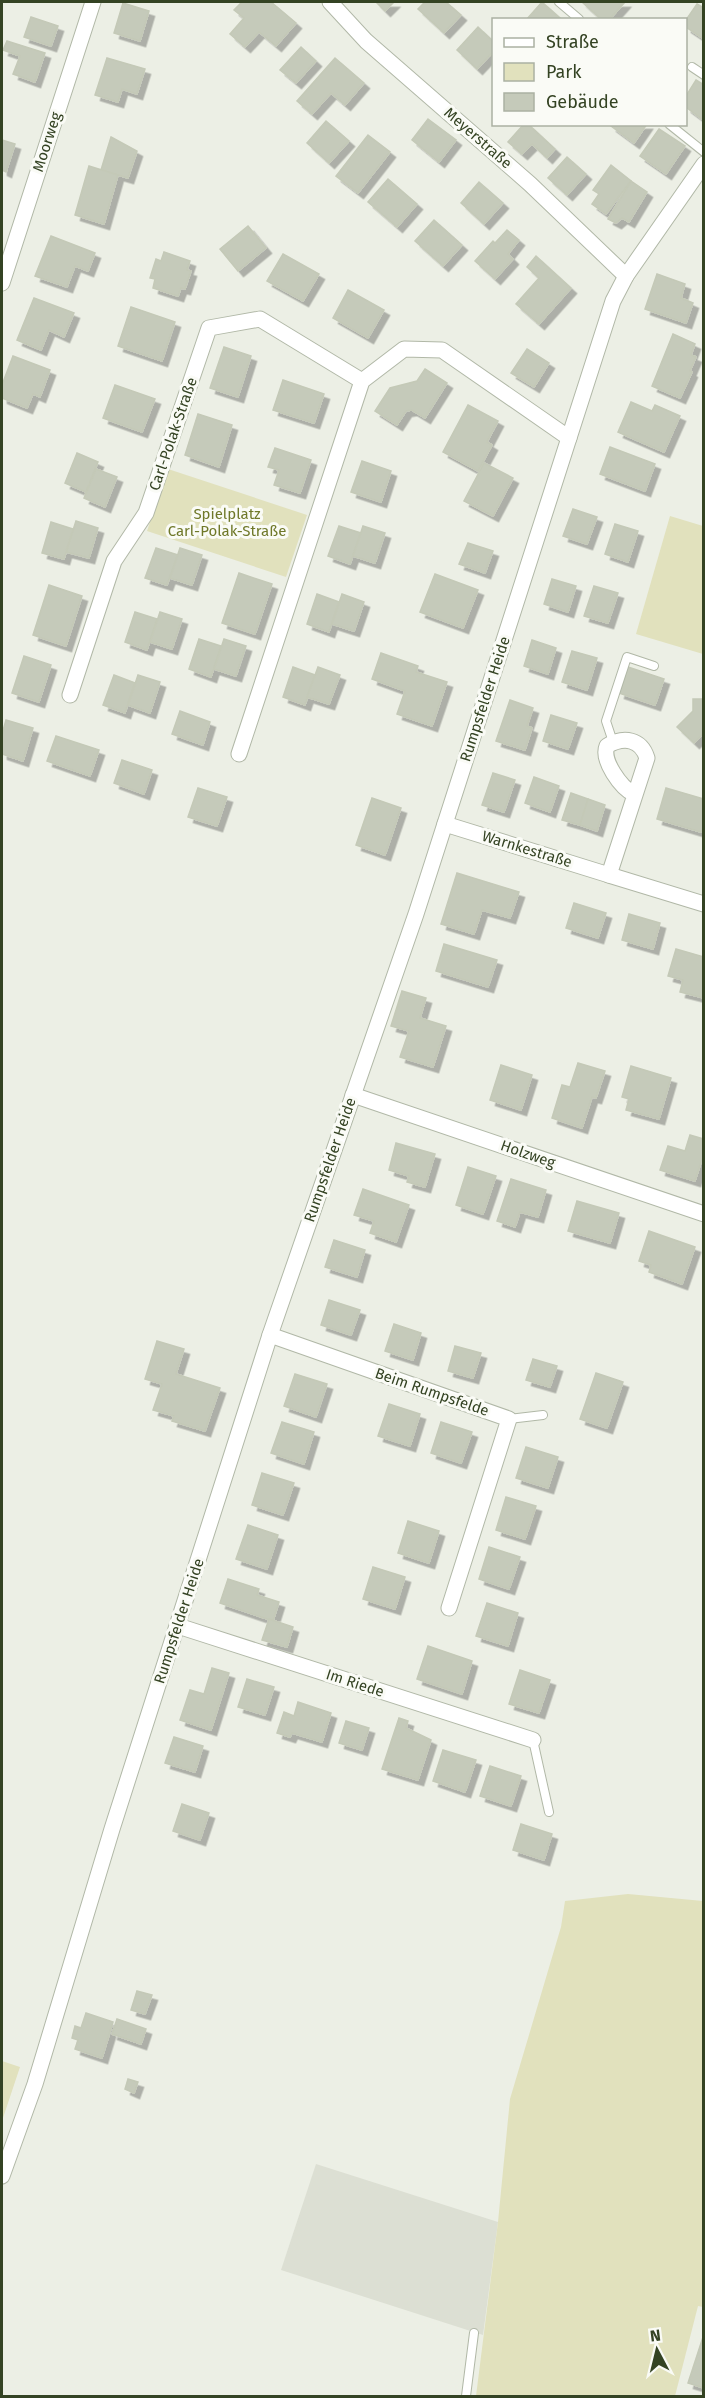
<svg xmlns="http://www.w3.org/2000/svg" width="705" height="2398" font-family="'Fira Sans',sans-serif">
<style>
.built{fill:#dcdfd3}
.green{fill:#e1e1bd}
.building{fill:#c5caba;stroke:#c4c9b7;stroke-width:1.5;filter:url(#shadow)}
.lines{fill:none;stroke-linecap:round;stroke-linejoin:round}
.service-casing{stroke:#b1b8a7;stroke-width:10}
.minor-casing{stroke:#b1b8a7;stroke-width:17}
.service{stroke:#fff;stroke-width:8}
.minor{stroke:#fff;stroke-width:15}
.labels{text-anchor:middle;stroke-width:6;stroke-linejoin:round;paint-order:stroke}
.street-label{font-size:15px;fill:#344323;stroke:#fafbf6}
.park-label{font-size:15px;fill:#6f7829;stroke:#fafbf6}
</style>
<defs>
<filter id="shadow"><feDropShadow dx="5.5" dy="5.5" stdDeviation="0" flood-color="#0004"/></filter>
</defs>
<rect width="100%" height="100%" fill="#ecefe5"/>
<polygon class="built" points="316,2164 498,2222 483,2335 281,2270"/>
<g class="green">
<polygon points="168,469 307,515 286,577 147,531"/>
<polygon points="670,516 703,526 703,654 636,634"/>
<polygon points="628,1894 703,1901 703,2307 698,2306 675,2396 476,2396 498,2222 510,2099 561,1927 565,1901"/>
<polygon points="2,2061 20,2067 2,2121"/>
</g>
<g class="building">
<polygon points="242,2 271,2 296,23 276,46 259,32 245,47 230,34 244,18 234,10"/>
<polygon points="376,2 394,2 385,11"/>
<polygon points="425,2 446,2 461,15 444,33 418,9"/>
<polygon points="542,2 560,18 559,20 526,20"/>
<polygon points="582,2 625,2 609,20 602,20"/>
<polygon points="123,3 149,11 140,41 114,33"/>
<polygon points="697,4 704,8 704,39 686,27 686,20"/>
<polygon points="31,17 58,26 51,46 24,37"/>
<polygon points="478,27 494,42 494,51 477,69 457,50"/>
<polygon points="7,41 45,53 35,82 13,74 20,56 3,50"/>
<polygon points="301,47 316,61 296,83 280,70"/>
<polygon points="107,58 145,69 137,94 122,89 118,102 95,95"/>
<polygon points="335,58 364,83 345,105 331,93 312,114 297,101"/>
<polygon points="696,80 704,85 702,119 686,107 686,96"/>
<polygon points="428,119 456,140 439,162 412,140"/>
<polygon points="326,121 349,141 329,163 307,143"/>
<polygon points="524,124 528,124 555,149 547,158 532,144 522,154 508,142"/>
<polygon points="612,124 647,124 634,143 611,126"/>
<polygon points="659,129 685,146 666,174 640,156"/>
<polygon points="368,135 390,152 358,193 336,176"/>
<polygon points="111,137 137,151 128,178 101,170"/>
<polygon points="2,140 15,144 6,172 2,170"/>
<polygon points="567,157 586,174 567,195 548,178"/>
<polygon points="611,165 631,181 606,214 592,204 599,194 593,190"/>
<polygon points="89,166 118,175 104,224 75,215"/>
<polygon points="388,179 417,204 397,227 368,202"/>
<polygon points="631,181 647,192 629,222 622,218 616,223 608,219"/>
<polygon points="479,182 503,203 484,224 461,203"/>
<polygon points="434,220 462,245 443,266 415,241"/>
<polygon points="248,226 266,248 238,271 220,249"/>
<polygon points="507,230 519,240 508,254 513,259 495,279 475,261 493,241 495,243"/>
<polygon points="51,236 95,253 88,271 75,266 67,287 35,276"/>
<polygon points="164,252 190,261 187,270 191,271 185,289 181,288 178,296 153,288 155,279 150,278 156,259 161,261"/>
<polygon points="283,254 319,274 303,301 267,281"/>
<polygon points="536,256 571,288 539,324 516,304 539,278 527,267"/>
<polygon points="657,274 685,284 681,298 693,303 686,323 645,309"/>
<polygon points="348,290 384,310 368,338 333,318"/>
<polygon points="34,298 74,313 64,337 49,330 41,350 17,340"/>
<polygon points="131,307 175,322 162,361 118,346"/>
<polygon points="673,334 695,344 691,355 696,357 690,371 692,372 680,398 652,386"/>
<polygon points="224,347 251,356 238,397 210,388"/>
<polygon points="527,349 549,363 534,387 511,373"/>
<polygon points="13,356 50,370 40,397 33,394 27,408 2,398 2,385"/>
<polygon points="425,369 447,383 425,418 412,410 406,411 397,425 375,411 390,388 417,381"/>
<polygon points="283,380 324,394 314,423 273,410"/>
<polygon points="115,385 155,399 142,432 103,418"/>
<polygon points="631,402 652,411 655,405 680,416 664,452 618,432"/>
<polygon points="468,405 498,421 487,442 492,445 478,471 443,452"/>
<polygon points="198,414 232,425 219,467 185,455"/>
<polygon points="610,447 655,464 645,491 600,474"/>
<polygon points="275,448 311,460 300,493 274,485 279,470 268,467"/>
<polygon points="77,453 98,462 86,492 65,483"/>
<polygon points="362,461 391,471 381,502 351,492"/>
<polygon points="484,463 513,478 493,516 464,501"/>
<polygon points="96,469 117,477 105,507 84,498"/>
<polygon points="573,509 597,517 587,544 563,536"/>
<polygon points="76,521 98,528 89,558 66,552"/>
<polygon points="51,522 73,529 64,559 42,553"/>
<polygon points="615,524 638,531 628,562 605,554"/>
<polygon points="339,526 361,533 350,564 328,556"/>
<polygon points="363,526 385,533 375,563 353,556"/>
<polygon points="468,543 493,551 485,573 459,564"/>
<polygon points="156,548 178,555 167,585 145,578"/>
<polygon points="180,548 202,555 192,585 170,578"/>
<polygon points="239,573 272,584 255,634 222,623"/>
<polygon points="435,574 478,590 463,628 420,612"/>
<polygon points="552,579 576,586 568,612 544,604"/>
<polygon points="49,585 82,596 66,646 33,635"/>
<polygon points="594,586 618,593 608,623 584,616"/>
<polygon points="317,594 339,602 329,632 307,624"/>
<polygon points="342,594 364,602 354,631 332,624"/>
<polygon points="135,612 157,619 147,650 125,642"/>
<polygon points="160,612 182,619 172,649 150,642"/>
<polygon points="199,639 221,646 211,677 189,669"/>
<polygon points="224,639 246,646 236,676 214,669"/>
<polygon points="532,640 556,648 548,674 524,666"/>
<polygon points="572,651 597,658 587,690 562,682"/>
<polygon points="381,653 418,666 416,672 447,682 432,726 397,714 405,691 372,679"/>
<polygon points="24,656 51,665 39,702 12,693"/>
<polygon points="293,667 315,675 305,705 283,697"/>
<polygon points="318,667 340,675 329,704 307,697"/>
<polygon points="628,667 664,679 655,705 619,693"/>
<polygon points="114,675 135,683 125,713 103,705"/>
<polygon points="138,675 160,682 150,713 128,705"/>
<polygon points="693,699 704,699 704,736 702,735 694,743 677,727 693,711"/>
<polygon points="510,700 533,708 527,726 532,728 525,750 496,741"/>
<polygon points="180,711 210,722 203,745 172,734"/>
<polygon points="551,715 577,723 568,749 543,741"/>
<polygon points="6,720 33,728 23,761 2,754 2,734"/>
<polygon points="56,736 99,750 90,776 47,761"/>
<polygon points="122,760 152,770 144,794 114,783"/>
<polygon points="493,773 515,780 504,812 482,805"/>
<polygon points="534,777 559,786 550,812 525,803"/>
<polygon points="198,788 227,797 217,826 188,817"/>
<polygon points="666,788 704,799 704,824 701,832 657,819"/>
<polygon points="571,793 588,799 580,825 562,820"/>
<polygon points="372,798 401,808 385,855 356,845"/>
<polygon points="588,799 605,805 597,831 580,825"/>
<polygon points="457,873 519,892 510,918 482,910 474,934 441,924"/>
<polygon points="574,903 606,913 598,938 566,928"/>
<polygon points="629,914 660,923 653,949 622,940"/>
<polygon points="444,944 497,960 488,987 436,971"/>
<polygon points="676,949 704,957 704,998 680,992 683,980 668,976"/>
<polygon points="402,991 426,998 420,1018 446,1026 433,1067 400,1057 409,1031 391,1026"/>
<polygon points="578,1063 605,1071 596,1098 592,1097 582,1128 552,1118 562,1085 570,1087"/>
<polygon points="501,1065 532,1075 521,1110 490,1100"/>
<polygon points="631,1066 671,1078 659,1119 626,1110 629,1099 622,1097"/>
<polygon points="690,1135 704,1139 704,1153 695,1181 660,1170 668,1146 685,1151"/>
<polygon points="396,1143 435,1154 425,1187 407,1182 409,1176 389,1170"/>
<polygon points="468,1167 496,1176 483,1214 456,1205"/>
<polygon points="511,1179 546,1190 538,1217 520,1212 515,1227 497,1221"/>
<polygon points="363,1189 409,1205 396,1242 370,1233 374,1221 354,1215"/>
<polygon points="577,1201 619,1213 610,1243 568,1231"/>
<polygon points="649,1231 695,1247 682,1284 649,1272 651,1265 639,1261"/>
<polygon points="334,1240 365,1250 357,1277 325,1267"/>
<polygon points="329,1300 360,1310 351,1335 321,1325"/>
<polygon points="394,1324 421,1333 413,1360 385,1351"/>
<polygon points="157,1341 184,1349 176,1374 220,1388 205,1431 172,1421 174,1416 153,1410 162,1384 145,1379"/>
<polygon points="455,1346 481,1353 473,1378 448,1371"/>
<polygon points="533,1359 557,1366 550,1387 526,1380"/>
<polygon points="596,1373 623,1382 607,1428 580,1419"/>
<polygon points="295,1374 327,1384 316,1417 284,1406"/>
<polygon points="389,1404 420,1414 410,1446 378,1436"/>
<polygon points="282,1422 314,1432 304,1464 271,1453"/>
<polygon points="441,1422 472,1432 461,1463 431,1453"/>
<polygon points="526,1447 558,1457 548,1488 516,1478"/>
<polygon points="262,1473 294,1483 283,1515 252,1505"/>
<polygon points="506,1497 536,1506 525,1539 496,1530"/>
<polygon points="408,1521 439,1531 429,1563 398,1553"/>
<polygon points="248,1525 278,1535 267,1569 236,1559"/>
<polygon points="489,1547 520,1557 509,1589 479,1579"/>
<polygon points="373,1567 405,1577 395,1609 363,1599"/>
<polygon points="228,1579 259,1589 257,1595 279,1602 273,1621 220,1603"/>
<polygon points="487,1603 518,1613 508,1646 476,1636"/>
<polygon points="269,1619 293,1627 287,1647 262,1640"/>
<polygon points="428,1646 472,1661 462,1694 417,1679"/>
<polygon points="212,1668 229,1673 211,1730 180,1720 190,1690 204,1694"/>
<polygon points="520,1670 550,1680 539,1713 509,1704"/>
<polygon points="247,1679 274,1687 265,1715 238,1707"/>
<polygon points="298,1702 331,1713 322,1742 292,1733 290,1737 277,1733 284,1712 294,1716"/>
<polygon points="399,1718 408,1721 406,1728 431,1740 418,1780 382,1769"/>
<polygon points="346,1721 369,1728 362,1750 339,1743"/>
<polygon points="174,1737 203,1746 195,1772 165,1763"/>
<polygon points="443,1750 476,1760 465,1792 433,1781"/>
<polygon points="490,1766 521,1776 511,1806 480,1796"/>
<polygon points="182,1804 209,1813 200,1840 173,1831"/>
<polygon points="521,1824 552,1834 544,1860 513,1850"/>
<polygon points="137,1991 152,1995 145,2014 131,2010"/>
<polygon points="86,2013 113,2022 102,2058 75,2049 78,2040 72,2038 75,2026 81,2028"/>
<polygon points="117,2019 146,2029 141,2044 112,2034"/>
<polygon points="128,2079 138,2082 134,2093 125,2089"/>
<polygon points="704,2334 704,2388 688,2383"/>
</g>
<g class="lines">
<g class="service-casing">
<g id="service">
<polyline points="559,2 579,19"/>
<polyline points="692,67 704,75"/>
<polyline points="669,124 704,152"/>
<polyline points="613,742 606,721 627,657 654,666"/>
<polyline points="509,1419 543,1415"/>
<polyline points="533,1740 549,1812"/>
<polyline points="466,2396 474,2333"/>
</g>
</g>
<g class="minor-casing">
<g id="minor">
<polyline points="330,2 366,41 530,184 626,276"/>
<polyline points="2,283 93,2"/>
<polyline points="70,695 114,561 146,513 209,328 260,319 362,381"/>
<polyline points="239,754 362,381 404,349 442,350 569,438"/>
<path d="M445,824l164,51 38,-117c-6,-19 -23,-22 -40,-12 -6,14 14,42 27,48"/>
<polyline points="609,875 704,904"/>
<polyline points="353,1095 704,1214"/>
<polyline points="270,1335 509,1419 449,1608"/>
<polyline points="178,1626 533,1740"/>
<polyline points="2,2176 35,2084 112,1829 270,1335 416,914 613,301 626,276 704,164"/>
</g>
</g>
<use href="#service" class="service"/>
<use href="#minor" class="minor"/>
</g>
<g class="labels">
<g class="street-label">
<text transform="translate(478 138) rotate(41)" y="5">Meyerstraße</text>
<text transform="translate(47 142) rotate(-72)" y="5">Moorweg</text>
<text transform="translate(173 434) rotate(-71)" y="5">Carl-Polak-Straße</text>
<text transform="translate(485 699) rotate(-72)" y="5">Rumpsfelder Heide</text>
<text transform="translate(527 849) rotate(17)" y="5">Warnkestraße</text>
<text transform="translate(528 1154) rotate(19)" y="5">Holzweg</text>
<text transform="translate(330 1160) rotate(-71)" y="5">Rumpsfelder Heide</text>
<text transform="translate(432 1392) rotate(19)" y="5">Beim Rumpsfelde</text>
<text transform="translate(179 1621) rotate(-72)" y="5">Rumpsfelder Heide</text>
<text transform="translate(355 1683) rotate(18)" y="5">Im Riede</text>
</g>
<g class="park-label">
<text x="227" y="519">Spielplatz<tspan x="227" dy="17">Carl-Polak-Straße</tspan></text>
</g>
</g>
<rect width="705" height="2398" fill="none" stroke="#344323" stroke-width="6"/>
<rect x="492" y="18" width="195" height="108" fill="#fafbf6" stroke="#abb1a2" stroke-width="1.5"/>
<rect x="504" y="38" width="30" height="9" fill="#ffffff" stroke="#abb1a2" stroke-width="1.5"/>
<text x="546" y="48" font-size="18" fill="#344323">Straße</text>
<rect x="504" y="63" width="30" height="18" fill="#e1e1bd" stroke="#abb1a2" stroke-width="1.5"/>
<text x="546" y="78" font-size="18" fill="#344323">Park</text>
<rect x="504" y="93" width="30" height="18" fill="#c5caba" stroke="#abb1a2" stroke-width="1.5"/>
<text x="546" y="108" font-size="18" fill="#344323">Gebäude</text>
<g transform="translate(657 2350) rotate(353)" stroke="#fafbf6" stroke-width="4.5" paint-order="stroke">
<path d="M0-4.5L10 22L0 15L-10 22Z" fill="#344323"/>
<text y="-9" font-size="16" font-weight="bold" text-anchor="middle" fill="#344323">N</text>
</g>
</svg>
